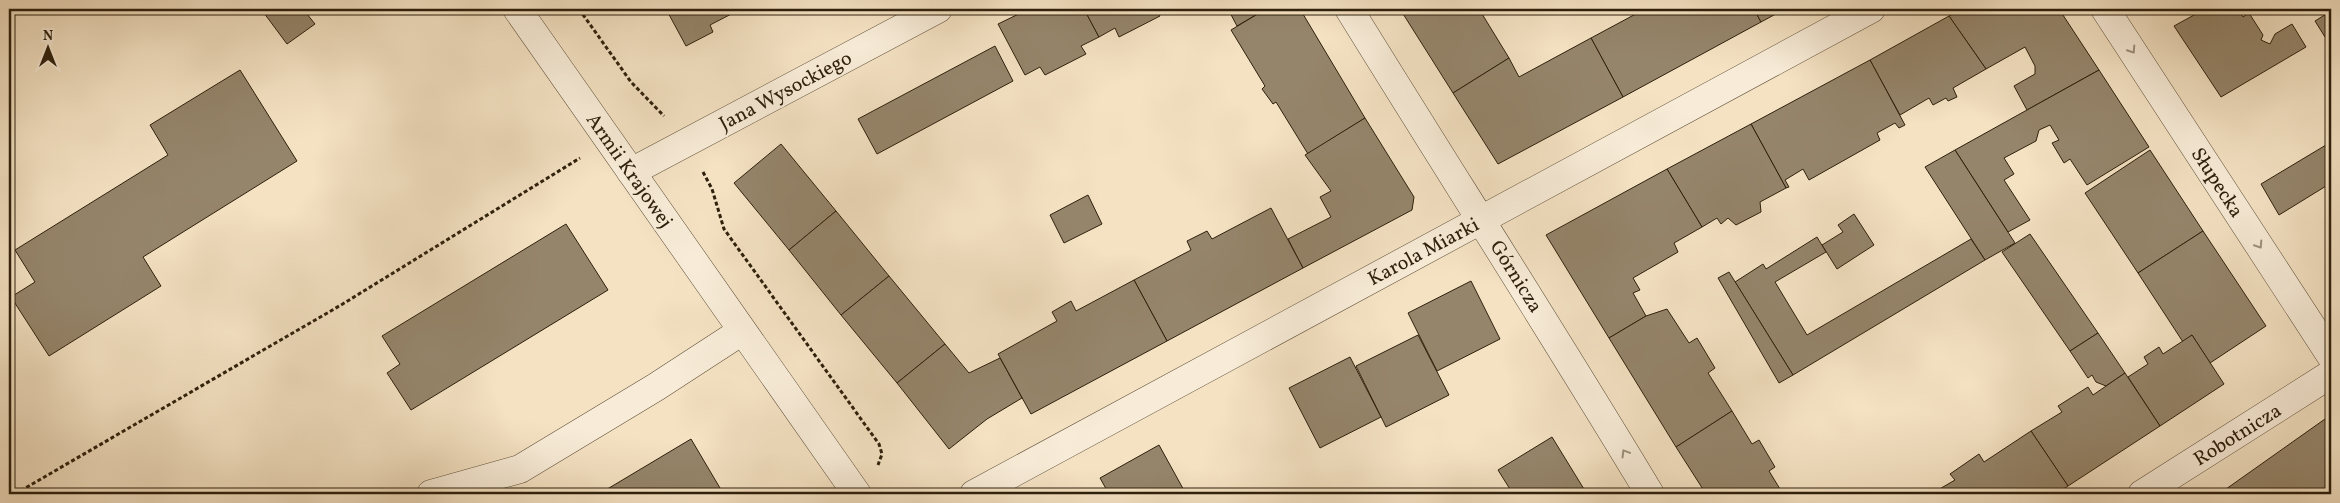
<svg xmlns="http://www.w3.org/2000/svg" width="2340" height="503" font-family="Vollkorn,serif">
<style>
.building{fill:#95856b;stroke:#2e200c}
.lines{fill:none;stroke-linecap:round;stroke-linejoin:round}
.street-casing{stroke:#60503a;stroke-width:29}
.path{stroke:#2e200c;stroke-width:3;stroke-dasharray:4 2.5;stroke-linecap:butt}
.street{stroke:#f8ecd8;stroke-width:28}
.oneway{stroke:#9d907c}
.labels{text-anchor:middle;stroke-width:4.5;stroke-linejoin:round;paint-order:stroke}
.street-label{font-size:20px;fill:#2e200c;stroke:#f8ecd8}
</style>
<rect width="100%" height="100%" fill="#f4e2c3"/>
<filter id="stains"><feTurbulence type="fractalNoise" baseFrequency=".004" numOctaves="4"/><feColorMatrix values="0 0 0 0 .2 0 0 0 0 .09 0 0 0 0 .02 0 0 0 .5 -.17"/></filter>
<radialGradient id="worn" r=".72"><stop offset=".6" stop-color="#630" stop-opacity="0"/><stop offset="1" stop-color="#630" stop-opacity=".3"/></radialGradient>
<g class="building">
<polygon points="261,9 303,9 315,24 287,44"/>
<polygon points="666,9 741,9 710,25 713,32 686,46"/>
<polygon points="1029,9 1084,9 1099,37 1081,46 1086,54 1045,75 1040,67 1025,75 998,24"/>
<polygon points="1084,9 1156,9 1160,16 1119,37 1115,28 1099,37"/>
<polygon points="1228,9 1266,9 1237,26"/>
<polygon points="1266,9 1300,9 1365,118 1308,154 1276,102 1273,104 1262,89 1265,86 1231,30"/>
<polygon points="1400,9 1479,9 1509,58 1453,93"/>
<polygon points="1645,9 1754,9 1761,22 1623,97 1591,38"/>
<polygon points="1754,9 1785,9 1761,22"/>
<polygon points="1962,9 2059,9 2099,70 2027,110 2014,86 2035,74 2035,66 2025,47 1986,69 1949,16"/>
<polygon points="2205,9 2238,9 2243,17 2249,13 2263,35 2261,40 2270,44 2275,34 2292,24 2306,47 2221,97 2174,26"/>
<polygon points="2331,11 2331,33 2325,37 2315,21"/>
<polygon points="1949,16 1986,69 1953,88 1957,97 1948,101 1946,98 1933,105 1929,98 1900,115 1870,60"/>
<polygon points="1591,38 1623,97 1498,164 1453,93 1509,58 1519,77"/>
<polygon points="995,46 1013,81 877,154 858,119"/>
<polygon points="1870,60 1905,125 1899,128 1895,123 1877,133 1880,140 1809,180 1803,169 1785,180 1789,187 1786,188 1751,124"/>
<polygon points="240,70 297,161 143,257 161,286 49,356 11,297 35,282 15,250 168,155 150,125"/>
<polygon points="2099,70 2149,147 2087,185 2070,159 2064,163 2052,143 2059,140 2050,125 2039,130 2036,141 2004,158 2014,174 2004,180 2030,220 2008,232 1955,150"/>
<polygon points="1365,118 1414,197 1412,210 1303,268 1288,239 1331,217 1320,197 1331,191 1305,155"/>
<polygon points="1751,124 1786,188 1760,202 1761,212 1736,225 1728,218 1721,224 1717,218 1702,227 1667,169"/>
<polygon points="2331,142 2331,183 2279,215 2261,184"/>
<polygon points="781,144 836,211 789,250 734,183"/>
<polygon points="1955,150 2015,243 1985,260 1925,167"/>
<polygon points="2150,150 2203,231 2138,273 2085,193"/>
<polygon points="1667,169 1702,227 1674,243 1678,252 1633,278 1640,290 1633,293 1646,316 1609,338 1546,235"/>
<polygon points="1088,195 1102,224 1064,243 1050,215"/>
<polygon points="1271,208 1303,268 1167,341 1134,280 1191,250 1187,241 1207,231 1212,239"/>
<polygon points="836,211 889,276 841,315 789,250"/>
<polygon points="1854,214 1874,245 1837,269 1822,245 1843,232 1838,225"/>
<polygon points="566,224 608,290 411,410 387,373 400,364 382,336"/>
<polygon points="2203,231 2266,326 2210,363 2192,335 2183,342 2138,273"/>
<polygon points="2030,234 2098,333 2070,351 2002,252"/>
<polygon points="1817,237 1826,252 1775,282 1807,335 1971,239 1985,260 1793,375 1735,282 1763,264 1766,269"/>
<polygon points="1729,272 1793,375 1779,383 1718,278"/>
<polygon points="889,276 945,344 897,383 841,315"/>
<polygon points="1134,280 1167,341 1031,414 998,354 1057,321 1052,312 1071,301 1076,311"/>
<polygon points="1471,281 1500,339 1437,371 1408,313"/>
<polygon points="1667,309 1689,343 1697,338 1715,368 1708,373 1732,411 1676,447 1609,338 1646,316"/>
<polygon points="2098,333 2125,373 2106,386 2096,382 2092,375 2088,378 2070,351"/>
<polygon points="1418,335 1449,395 1386,427 1356,366"/>
<polygon points="2192,335 2224,384 2160,426 2128,377 2148,364 2144,357 2159,347 2163,354"/>
<polygon points="945,344 969,373 1000,358 1022,398 987,419 949,449 897,383"/>
<polygon points="1350,357 1381,417 1320,448 1289,388"/>
<polygon points="2125,373 2160,426 2068,486 2031,431 2062,412 2058,406 2088,387 2093,395"/>
<polygon points="1732,411 1752,444 1759,440 1775,467 1769,471 1783,494 1706,494 1676,447"/>
<polygon points="2325,419 2331,427 2331,494 2219,494"/>
<polygon points="2031,431 2068,486 2056,494 1931,494 1955,480 1950,474 1979,454 1984,462"/>
<polygon points="1552,437 1587,494 1513,494 1498,470"/>
<polygon points="691,439 720,488 709,494 599,494"/>
<polygon points="1159,445 1186,494 1109,494 1100,478"/>
</g>
<g class="lines">
<g class="street-casing">
<g id="street">
<polyline points="517,9 857,494"/>
<path d="M1349,9c100,162 203,322 301,485"/>
<polyline points="2105,9 2331,356"/>
<polyline points="631,172 938,9"/>
<polyline points="431,494 520,469 656,387 742,331"/>
<polyline points="974,494 1871,9"/>
<polyline points="2142,494 2331,374"/>
</g>
</g>
<g class="path">
<polyline points="579,9 631,82 664,116"/>
<polyline points="703,172 712,189 724,229 879,444 882,454 878,465"/>
<polyline points="15,494 341,305 580,158"/>
</g>
<use href="#street" class="street"/>
</g>
<defs><path id="oneway-chevron" d="M-2-3.5L2.5 0L-2 3.5" fill="none" stroke-width="1.6" stroke-linecap="round" stroke-linejoin="round" transform="scale(1.25)"/></defs>
<g class="oneway">
<use href="#oneway-chevron" transform="translate(2132 50) rotate(57)"/>
<use href="#oneway-chevron" transform="translate(2259 245) rotate(57)"/>
<use href="#oneway-chevron" transform="translate(1625 453) rotate(-121)"/>
</g>
<g class="labels">
<g class="street-label">
<text transform="translate(785 90) rotate(-28)" y="7">Jana Wysockiego</text>
<text transform="translate(630 170) rotate(55)" y="7">Armii Krajowej</text>
<text transform="translate(2218 182) rotate(57)" y="7">Słupecka</text>
<text transform="translate(1423 251) rotate(-28)" y="7">Karola Miarki</text>
<text transform="translate(1517 276) rotate(58)" y="7">Górnicza</text>
<text transform="translate(2237 434) rotate(-32)" y="7">Robotnicza</text>
</g>
</g>
<rect width="2340" height="503" fill="none" stroke="#f4e2c3" stroke-width="30"/>
<rect x="10" y="10" width="2320" height="483" fill="none" stroke="#2e200c" stroke-width="2.5"/>
<rect x="15" y="15" width="2310" height="473" fill="none" stroke="#2e200c"/>
<g transform="translate(48 48)" stroke="#f8ecd8" stroke-width="4" paint-order="stroke">
<path d="M0-4L9 19L0 12L-9 19Z" fill="#2e200c"/>
<text y="-8" font-size="14" font-weight="bold" text-anchor="middle" fill="#2e200c">N</text>
</g>
<rect width="100%" height="100%" filter="url(#stains)"/>
<rect width="100%" height="100%" fill="url(#worn)"/>
</svg>
